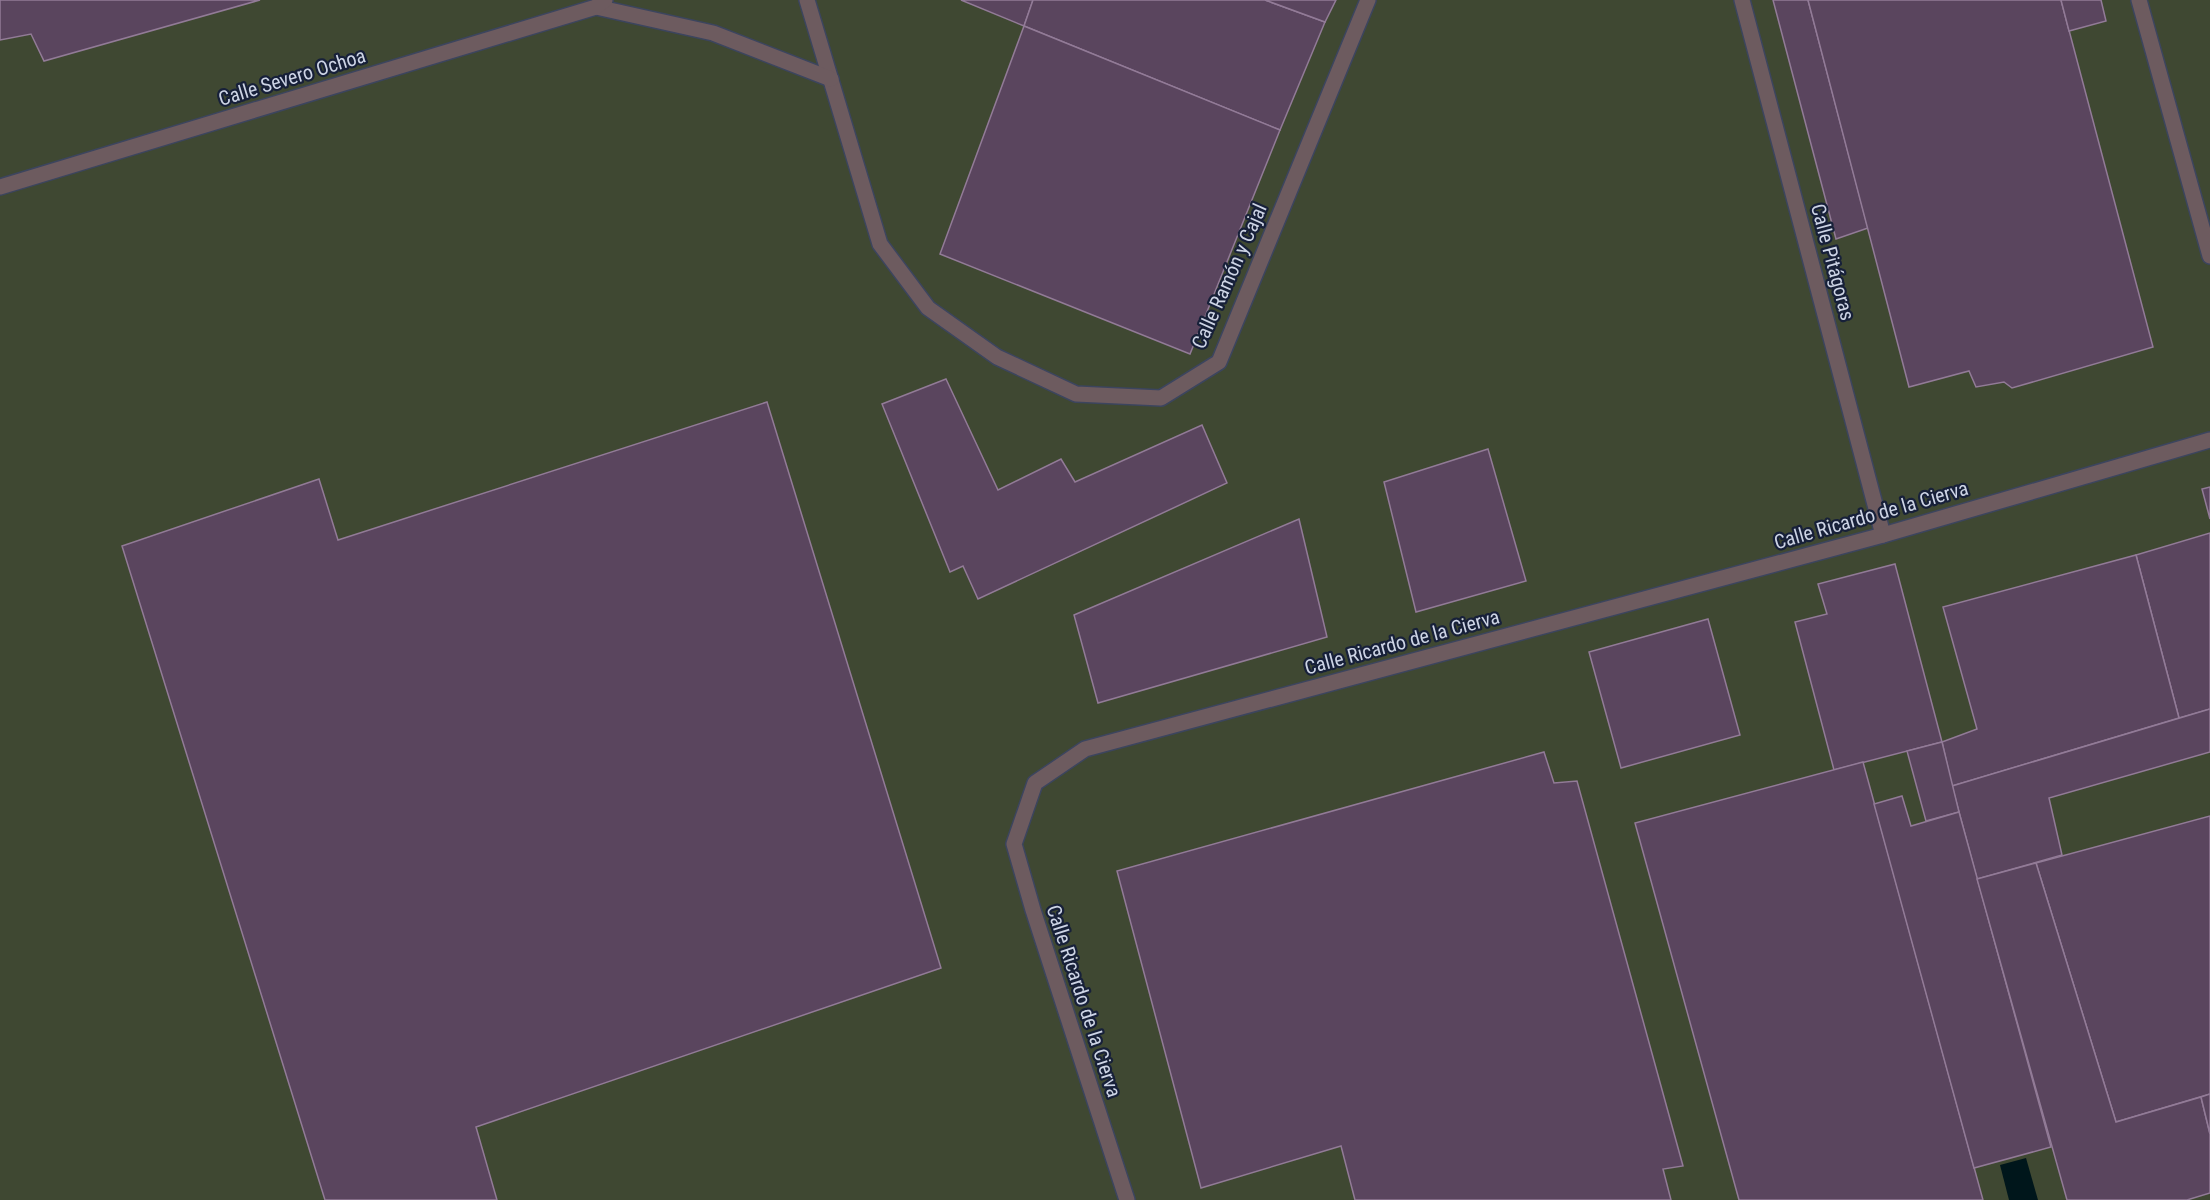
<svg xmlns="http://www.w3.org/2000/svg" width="2210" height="1200" font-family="'Roboto Condensed',sans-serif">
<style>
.green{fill:#3f4832}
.water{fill:#00161b}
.building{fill:#5a455e;stroke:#927b97;stroke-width:1.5}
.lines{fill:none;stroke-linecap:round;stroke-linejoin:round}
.street-casing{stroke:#3c455e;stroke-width:18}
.street{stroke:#6d5b5f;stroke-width:15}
.labels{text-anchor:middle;stroke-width:4.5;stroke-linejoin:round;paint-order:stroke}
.street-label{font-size:20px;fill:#cdd4e5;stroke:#172039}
</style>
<rect width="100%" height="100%" fill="#202a44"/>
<rect class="green" x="0" y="0" width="2210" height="1200"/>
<polygon class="water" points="2026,1158 2038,1200 2009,1200 2000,1165"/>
<g class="building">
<polygon points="0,0 260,0 44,61 31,34 0,40"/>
<polygon points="961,0 1033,0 1024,26"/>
<polygon points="1033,0 1265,0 1325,22 1280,130 1024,26"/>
<polygon points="1265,0 1336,0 1325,22"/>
<polygon points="1773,0 1808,0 1868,228 1836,239"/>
<polygon points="1808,0 2061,0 2153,347 2012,388 2004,382 1976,387 1969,371 1909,387"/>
<polygon points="2061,0 2101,0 2106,21 2069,31"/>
<polygon points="1024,26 1280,130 1190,354 940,254"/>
<polygon points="946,379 998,490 1061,459 1075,482 1202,425 1227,483 978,599 963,566 950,572 882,404"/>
<polygon points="767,402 941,968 476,1127 497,1200 325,1200 122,546 319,479 338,540"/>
<polygon points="1488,449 1526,581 1416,612 1384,482"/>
<polygon points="2210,487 2210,519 2202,489"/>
<polygon points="1299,519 1327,637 1098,703 1074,615"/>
<polygon points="2210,533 2210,709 2179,718 2136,555"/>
<polygon points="2136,555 2179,718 1952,786 1942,742 1977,729 1943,607"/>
<polygon points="1895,564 1942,742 1834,770 1795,622 1827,614 1818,584"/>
<polygon points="1708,619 1740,735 1621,768 1589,652"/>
<polygon points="2210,709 2210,752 2049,798 2062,855 1977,879 1952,786"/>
<polygon points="1942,742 1959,812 1926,821 1907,751"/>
<polygon points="1544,752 1554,783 1577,781 1683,1166 1663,1169 1671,1200 1355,1200 1341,1146 1201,1188 1117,871"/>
<polygon points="1863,762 1983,1200 1739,1200 1635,823"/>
<polygon points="1902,796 1911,826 1959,812 2051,1147 1974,1168 1874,804"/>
<polygon points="2210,816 2210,1094 2116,1122 2036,863"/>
<polygon points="2036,863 2116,1122 2201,1097 2210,1134 2210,1193 2187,1200 2067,1200 1977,879"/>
<polygon points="2210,1094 2210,1134 2201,1097"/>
</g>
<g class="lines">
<g class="street-casing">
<g id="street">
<polyline points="807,0 880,244 928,308 997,357 1076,394 1161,398 1219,362 1368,0"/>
<polyline points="1742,0 1883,535"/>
<polyline points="2139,0 2210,256"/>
<polyline points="596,7 713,33 831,79"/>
<polyline points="0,187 596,7 605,0"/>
<polyline points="1127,1200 1033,910 1014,844 1035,783 1085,749 1883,535 2210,440"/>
</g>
</g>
<use href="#street" class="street"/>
</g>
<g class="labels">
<g class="street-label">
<text transform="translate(292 77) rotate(-17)" y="7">Calle Severo Ochoa</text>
<text transform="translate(1833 262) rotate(75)" y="7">Calle Pitágoras</text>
<text transform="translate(1229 276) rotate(-66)" y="7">Calle Ramón y Cajal</text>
<text transform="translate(1871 515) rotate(-16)" y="7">Calle Ricardo de la Cierva</text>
<text transform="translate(1402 642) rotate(-15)" y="7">Calle Ricardo de la Cierva</text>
<text transform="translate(1084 1001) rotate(72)" y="7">Calle Ricardo de la Cierva</text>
</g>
</g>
</svg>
